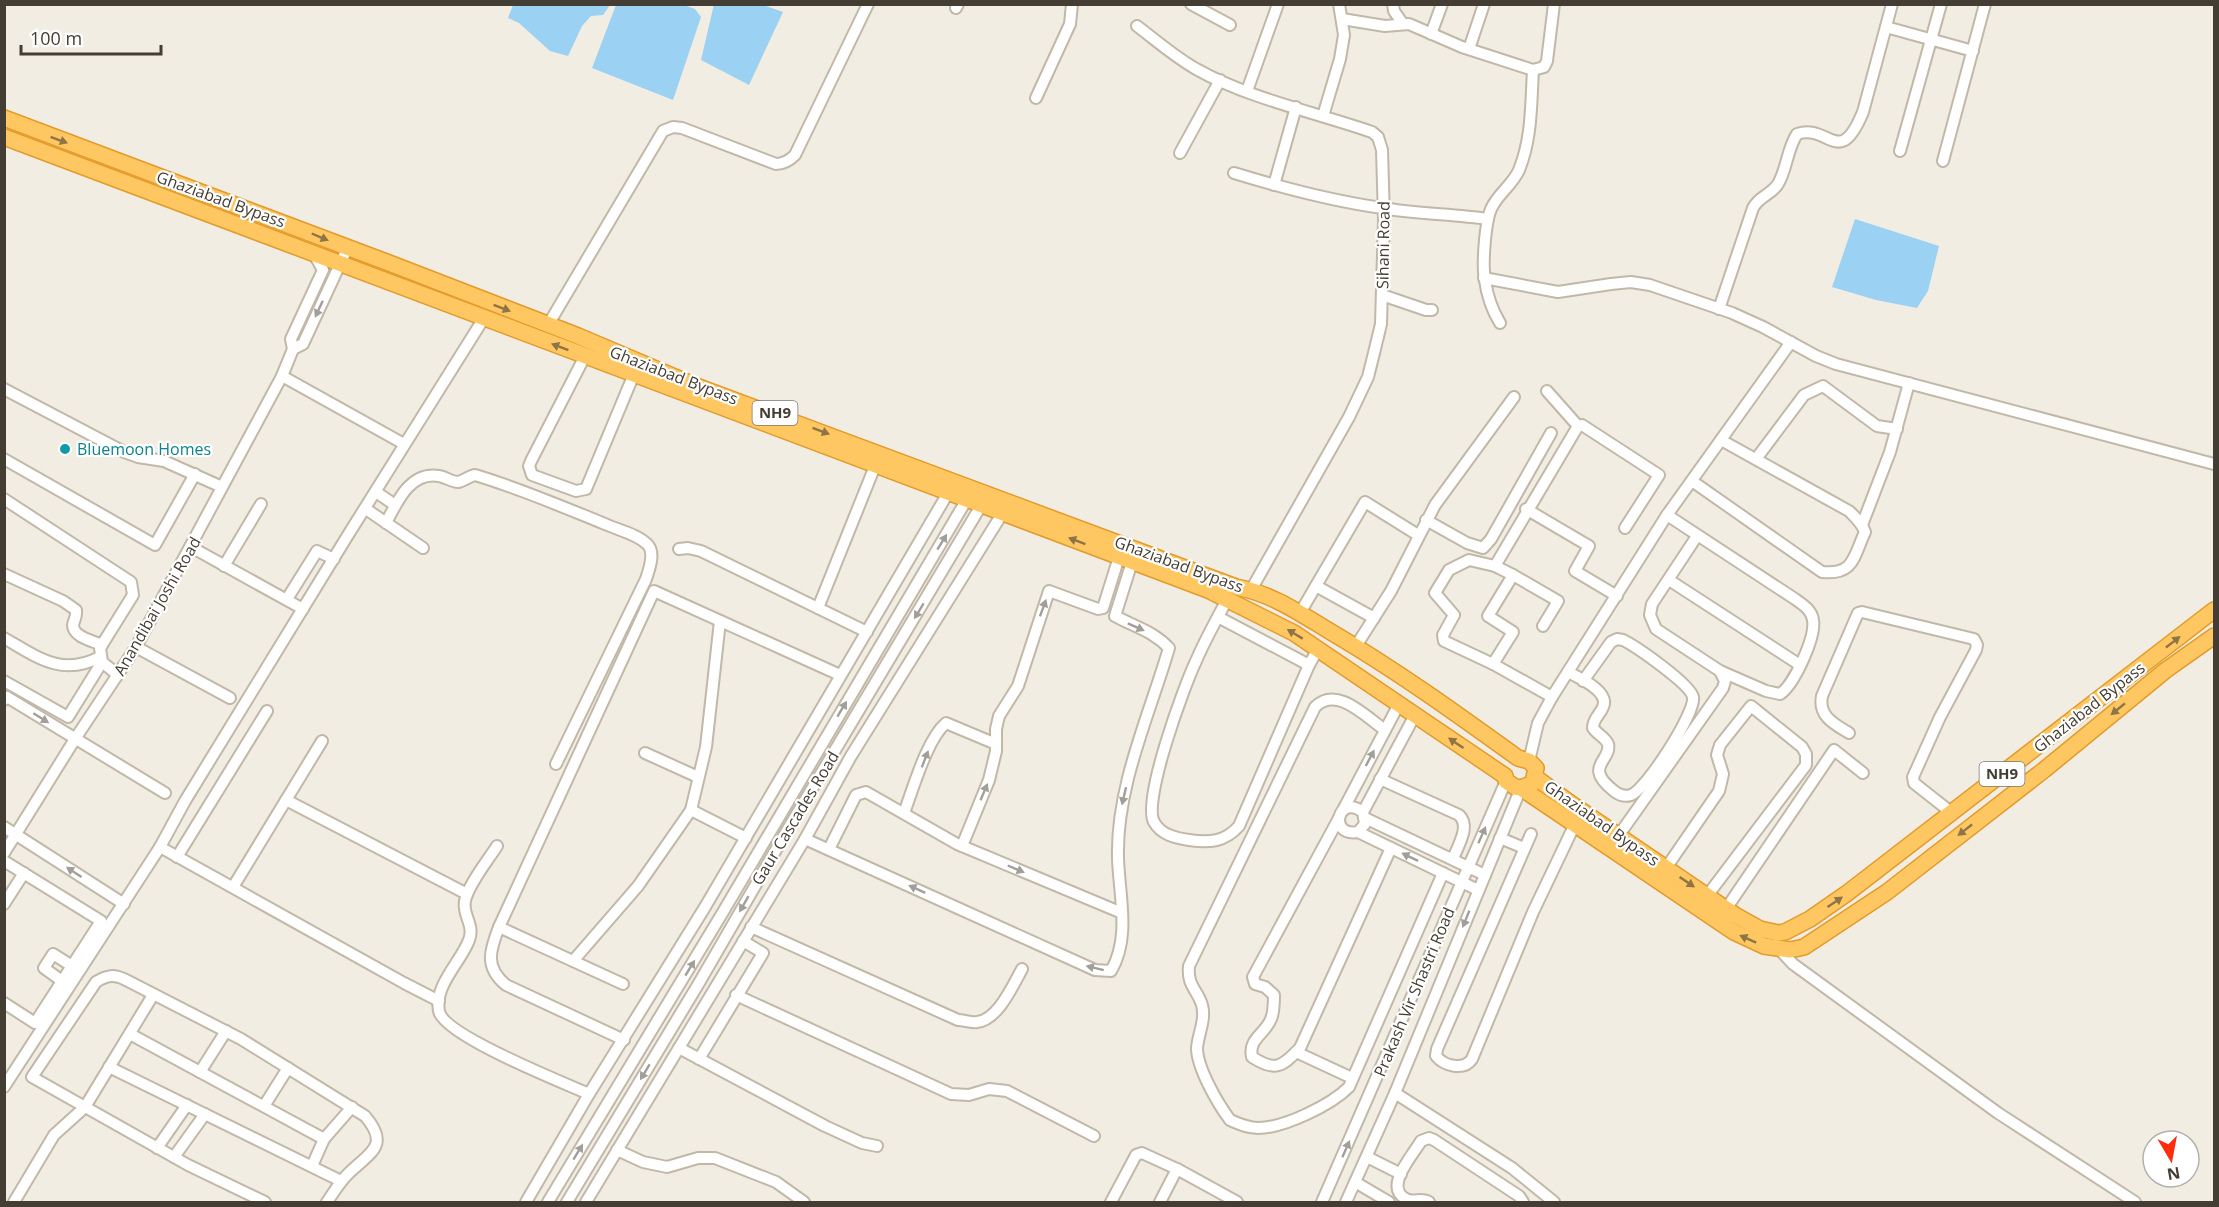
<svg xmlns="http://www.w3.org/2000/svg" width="2219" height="1207" font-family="'Open Sans',sans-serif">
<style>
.water{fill:#9bd1f2}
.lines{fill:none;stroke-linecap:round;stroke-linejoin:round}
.minor-casing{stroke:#c1b8a8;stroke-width:14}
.highway-casing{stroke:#e39b2c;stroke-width:18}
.minor{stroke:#fff;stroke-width:10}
.highway{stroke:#ffc761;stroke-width:15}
.oneway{fill:#8f7445}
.oneway2{fill:#a29e99}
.culture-dot{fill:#0f9aa8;stroke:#fff;stroke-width:2}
.labels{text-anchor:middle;stroke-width:4.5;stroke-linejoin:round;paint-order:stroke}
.shield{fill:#fff;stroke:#7c7770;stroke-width:1.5}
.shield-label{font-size:15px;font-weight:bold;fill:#443d33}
.street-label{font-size:16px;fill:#443d33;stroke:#fff}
.culture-label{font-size:16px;fill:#0d838f;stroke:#fff;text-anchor:start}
</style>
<rect width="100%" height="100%" fill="#f2ede3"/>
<g class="water">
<polygon points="714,4 763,5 783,12 749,85 701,60"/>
<polygon points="513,5 513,4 610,5 603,15 591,16 582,26 568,56 550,51 519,23 508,18"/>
<polygon points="616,5 684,5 695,9 701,17 673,100 592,68"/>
<polygon points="1855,219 1939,246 1928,291 1917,308 1876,300 1832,287"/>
</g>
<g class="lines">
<g class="minor-casing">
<g id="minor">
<polyline points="1191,4 1230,25"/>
<polyline points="1393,4 1394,11 1403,24"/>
<polyline points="956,8 958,4"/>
<polyline points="1342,19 1385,26 1409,24 1462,47 1533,70 1544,67 1547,61 1554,4"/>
<path d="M1137,26c20,15 39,32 61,44 50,28 119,43 174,62l6,5 4,13 2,69 -3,105 -7,29 -6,24 -19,40 -98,173"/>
<polyline points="1886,27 1973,51"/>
<polyline points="1431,34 1442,4"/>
<polyline points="1469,49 1484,4"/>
<polyline points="1247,91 1278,4"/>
<polyline points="1036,98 1070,24 1072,4"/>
<polyline points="1323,116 1340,59 1344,35 1339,4"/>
<polyline points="1900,151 1941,4"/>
<polyline points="1180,153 1220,80"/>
<polyline points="1943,161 1985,4"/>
<path d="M1234,173c49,15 97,28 148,35 35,6 70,6 106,11"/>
<polyline points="1274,185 1296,107"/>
<polyline points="1484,278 1558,292 1611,284 1631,282 1650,285 1732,313 1763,327 1816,356 1836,364 2214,464"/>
<polyline points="1382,295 1426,310 1432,310"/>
<path d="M1719,309l34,-101c6,-12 18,-13 25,-24 9,-15 9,-35 19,-50 32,-11 42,36 66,-22l29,-108"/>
<path d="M1500,323c-8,-13 -13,-28 -15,-43 -3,-15 0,-60 7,-73 7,-14 21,-23 27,-37 13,-32 12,-66 14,-100"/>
<path d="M548,325l115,-194 10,-4 9,1 94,36c8,0 13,-3 19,-9l73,-151"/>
<polyline points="293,349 303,344 347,249"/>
<polyline points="585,356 531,461 529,466 532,475 576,491 586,489 634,374"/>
<polyline points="282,376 404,444"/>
<polyline points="4,389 124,452 138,457 164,461 222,487"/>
<polyline points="1547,391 1578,426"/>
<polyline points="4,459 155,545 195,474"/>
<polyline points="1756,459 1804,395 1823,386 1877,426 1897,429"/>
<path d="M1692,481l130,91c32,3 31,-14 43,-40 -3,-9 -9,-14 -16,-21l-128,-71"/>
<polyline points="376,492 395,505"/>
<polyline points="4,499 131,582 133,595 100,648 102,662 118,675"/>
<polyline points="366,509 423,548"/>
<polyline points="1526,509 1589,546 1575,571 1617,596"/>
<path d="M1667,515l128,84c7,5 17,11 18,21 3,17 -19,65 -33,74l-14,-3 -46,-20"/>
<polyline points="1426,520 1467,543 1483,548 1491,539 1551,433"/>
<path d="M386,523c11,-21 24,-52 53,-47 6,1 13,6 19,6 6,-1 11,-6 17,-7 44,13 88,32 130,49 13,6 32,10 42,20 9,8 2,26 -1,35l-90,185"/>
<polyline points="1862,525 1890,452 1909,383"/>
<polyline points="191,547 303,609"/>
<polyline points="679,549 688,548 701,551 867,632"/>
<polyline points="224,566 261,504"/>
<path d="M4,574l59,27 13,9c1,6 -2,10 -3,15 0,12 20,16 29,20"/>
<polyline points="1513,575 1558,601 1543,626"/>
<polyline points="1669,580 1800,665"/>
<polyline points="1316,586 1374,618"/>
<polyline points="287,599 317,551 334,559"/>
<path d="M1227,600c-11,20 -22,40 -31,61 -12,25 -54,140 -42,161 7,13 22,16 35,18 20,3 36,2 50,-14l70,-161 9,-16"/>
<polyline points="818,608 875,466"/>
<polyline points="1300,613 1365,502 1418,535"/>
<polyline points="1218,617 1309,665"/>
<path d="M4,638c33,19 58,39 96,19"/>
<polyline points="1356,646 1391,591 1435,505 1514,397"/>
<polyline points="136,647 230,698"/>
<polyline points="1493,664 1513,632 1488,616 1513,575 1495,566"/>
<path d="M1568,672c11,6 42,19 35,35 -3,8 -10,11 -10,21 4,6 13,10 15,16 4,17 -26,22 6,47 5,4 11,6 17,4 15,-5 65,-83 62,-98 -3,-13 -56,-50 -70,-57l-6,-1 -6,3 -28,39"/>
<polyline points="4,681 68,717 102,662"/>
<polyline points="1552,697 1493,664 1444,641 1443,635 1454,615 1435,593 1449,570 1469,560 1495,566 1578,426 1582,425 1659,475 1625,528"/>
<polyline points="4,700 7,697 165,793"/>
<path d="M1385,730c-19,-13 -48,-45 -70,-23l-126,259c-2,20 8,23 13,39 4,15 -4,29 -5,43 0,20 21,56 33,72 9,4 18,8 28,8 26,0 73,-23 91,-41l94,-214"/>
<path d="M1849,733c-15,-9 -31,-17 -27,-37l36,-83 4,-1 112,27 3,6 -1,5 -36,67 -27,60 1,6 5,4 33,26"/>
<polyline points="645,753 698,777"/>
<polyline points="1529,761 1538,723 1552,697 1667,515 1791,342"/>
<path d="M1380,779l79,36c12,11 -1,30 -6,44"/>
<polyline points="286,800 467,894"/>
<polyline points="691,810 706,747 720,621"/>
<polyline points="1343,810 1399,704"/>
<polyline points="1363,812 1415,715"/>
<path d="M904,813c9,-24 23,-74 42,-90l50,21"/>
<path d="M1339,818l-86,159 2,7 10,3 9,8c0,8 0,17 -3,24 -6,15 -23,20 -19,38 23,15 30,10 48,-9l91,-200"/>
<polyline points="1365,818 1485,875"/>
<polyline points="4,827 124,904"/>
<path d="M1358,832l7,-8 -2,-12c-25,-19 -36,25 -5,20l120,58"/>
<path d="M1531,834l-94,215 -1,7c8,10 28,15 36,3l61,-147 42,-88"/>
<polyline points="1619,835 1723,688 1725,681 1720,671 1656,629 1650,615 1652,604 1697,536"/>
<polyline points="1500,838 1524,848"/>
<path d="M805,839l290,131 16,1c20,-34 8,-76 7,-113 -2,-71 31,-142 51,-210 -16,-17 -34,-21 -54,-32l17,-54"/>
<path d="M497,846c-9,14 -29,39 -32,55 -3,14 10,24 4,39 -8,22 -35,45 -30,71 4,24 125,72 150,83"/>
<polyline points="962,846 989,780 996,751 996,729 999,716 1018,686 1049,591 1098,609 1103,608 1119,557"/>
<polyline points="160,847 404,983 439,1001"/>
<polyline points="829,849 856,795 866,792 957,844 1122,913"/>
<polyline points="4,853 75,739 136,647 282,376 293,349 291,339 323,270 314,254"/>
<polyline points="177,857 267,711"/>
<polyline points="4,861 101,921 35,1023 4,1003"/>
<polyline points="1666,868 1719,791 1723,774 1717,755 1720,745 1751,706 1802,747 1806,754 1806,765 1707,896"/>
<polyline points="233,887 322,741"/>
<polyline points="4,904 24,873"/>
<polyline points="1726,909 1834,750 1863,773"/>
<polyline points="499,927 623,984"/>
<path d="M751,927l207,93c6,0 13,3 19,2 21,-2 36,-37 45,-53"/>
<polyline points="1780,950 1793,964 1998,1113 2135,1202"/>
<polyline points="573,961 638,886 691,810 746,838"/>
<polyline points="62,981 44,968 53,954 72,966"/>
<polyline points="736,995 951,1094 969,1095 989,1089 1007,1091 1094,1136"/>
<polyline points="130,1034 324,1139 312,1166"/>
<path d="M624,1040l-118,-55c-22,-18 -16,-35 -7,-58l155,-336 186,84"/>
<polyline points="679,1048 825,1126 862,1143 877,1146"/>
<polyline points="1296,1052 1352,1078"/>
<polyline points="699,1059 763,953 743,941"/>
<polyline points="109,1067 341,1181"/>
<polyline points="200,1072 226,1031"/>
<polyline points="4,1087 160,847 185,801 348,535 484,318"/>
<polyline points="1395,1093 1512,1168 1554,1202"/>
<polyline points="264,1106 288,1068"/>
<polyline points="324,1139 352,1107"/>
<polyline points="157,1148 187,1105"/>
<polyline points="617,1150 643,1162 667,1167 698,1158 715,1158 776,1182 804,1202"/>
<polyline points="174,1157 205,1114"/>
<polyline points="1367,1157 1401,1174"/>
<polyline points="1355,1182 1389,1202"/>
<polyline points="14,1202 54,1135 85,1107 153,995"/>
<path d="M265,1202l-77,-37 -156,-88 64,-95c11,-7 18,-8 30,-2l115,59 124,77c25,29 6,36 -15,56 -10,9 -16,20 -23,30"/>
<polyline points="526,1202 589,1094 705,907 948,493"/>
<polyline points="548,1202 723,912 970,494"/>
<polyline points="567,1202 699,983 788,829 985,499"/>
<polyline points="586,1202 805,839 851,756 1002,514"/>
<polyline points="1111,1202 1136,1155 1142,1153 1177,1169 1237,1202"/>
<polyline points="1160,1202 1177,1169"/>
<polyline points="1322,1202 1506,781"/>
<polyline points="1346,1202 1395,1093 1521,788"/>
<path d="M1429,1202c-8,-5 -15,1 -23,-3 -23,-12 7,-44 15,-58l8,-3 5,2 85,56 4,6"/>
</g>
</g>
<g class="highway-casing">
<g id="highway">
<path d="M4,118l385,145 189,73 118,50 540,201c35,6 65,27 95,45 65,38 126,82 187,126l11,3 7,7 -3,15 -12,5"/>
<polyline points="4,137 1208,590 1294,633 1505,776 1506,781 1515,787 1521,788 1734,932 1764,946 1790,950 1804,947 1887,892 2044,770 2166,670 2214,636"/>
<polyline points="1535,777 1570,803 1735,915 1760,929 1778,933 1785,932 1810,919 1846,894 2214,610"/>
</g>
</g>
<use href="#minor" class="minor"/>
<use href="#highway" class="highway"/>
</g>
<defs><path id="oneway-solid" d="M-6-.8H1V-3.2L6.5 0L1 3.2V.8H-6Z" transform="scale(1.5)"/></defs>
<g class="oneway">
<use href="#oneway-solid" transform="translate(59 140) rotate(20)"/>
<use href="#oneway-solid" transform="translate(320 237) rotate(23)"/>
<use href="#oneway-solid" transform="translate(502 308) rotate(21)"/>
<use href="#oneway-solid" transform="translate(560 347) rotate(-159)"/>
<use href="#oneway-solid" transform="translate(821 431) rotate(21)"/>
<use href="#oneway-solid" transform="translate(1077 541) rotate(-159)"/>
<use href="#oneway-solid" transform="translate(1295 634) rotate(-149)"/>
<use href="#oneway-solid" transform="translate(2173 642) rotate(-38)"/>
<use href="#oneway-solid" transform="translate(2118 709) rotate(141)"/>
<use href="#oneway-solid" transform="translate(1456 743) rotate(-146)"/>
<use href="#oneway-solid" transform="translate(1965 830) rotate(142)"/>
<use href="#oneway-solid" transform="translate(1687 882) rotate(34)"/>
<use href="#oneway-solid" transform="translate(1835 902) rotate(-34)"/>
<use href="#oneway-solid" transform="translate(1748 939) rotate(-156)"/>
</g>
<g class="oneway2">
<use href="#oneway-solid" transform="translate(319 309) rotate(115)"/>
<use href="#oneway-solid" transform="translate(942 542) rotate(-59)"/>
<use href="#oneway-solid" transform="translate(1043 608) rotate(-70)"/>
<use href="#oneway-solid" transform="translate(919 611) rotate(121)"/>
<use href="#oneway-solid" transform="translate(1136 627) rotate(24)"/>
<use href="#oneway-solid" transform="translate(842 709) rotate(-59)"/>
<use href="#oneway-solid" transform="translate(41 718) rotate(32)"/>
<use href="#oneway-solid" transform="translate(1370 758) rotate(-62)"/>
<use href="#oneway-solid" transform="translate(925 759) rotate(-69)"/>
<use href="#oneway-solid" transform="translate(984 792) rotate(-67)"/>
<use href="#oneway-solid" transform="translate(1124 796) rotate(103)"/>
<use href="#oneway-solid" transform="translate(1482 835) rotate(-66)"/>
<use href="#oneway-solid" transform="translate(1410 857) rotate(-154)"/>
<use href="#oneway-solid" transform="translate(1016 869) rotate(23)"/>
<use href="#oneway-solid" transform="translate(74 872) rotate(-147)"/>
<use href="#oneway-solid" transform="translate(917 889) rotate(-155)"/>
<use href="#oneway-solid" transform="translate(744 904) rotate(120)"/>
<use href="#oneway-solid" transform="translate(1466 919) rotate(112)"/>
<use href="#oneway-solid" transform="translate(690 968) rotate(-59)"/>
<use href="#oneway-solid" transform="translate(1095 968) rotate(-166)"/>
<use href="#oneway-solid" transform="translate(645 1072) rotate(121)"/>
<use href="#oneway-solid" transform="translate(1346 1149) rotate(-66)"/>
<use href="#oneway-solid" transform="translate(578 1152) rotate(-59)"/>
</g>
<circle class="culture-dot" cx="65" cy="449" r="6"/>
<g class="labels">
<g class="shield">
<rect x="752.5" y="401" width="45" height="24" rx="4.5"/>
<rect x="1979.5" y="762" width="45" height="24" rx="4.5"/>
</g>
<g class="shield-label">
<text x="775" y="418">NH9</text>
<text x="2002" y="779">NH9</text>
</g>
<g class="street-label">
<text transform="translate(221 199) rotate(20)" y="6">Ghaziabad Bypass</text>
<text transform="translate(1383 245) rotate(-89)" y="6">Sihani Road</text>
<text transform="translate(674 375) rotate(21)" y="6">Ghaziabad Bypass</text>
<text transform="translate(1179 564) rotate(20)" y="6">Ghaziabad Bypass</text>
<text transform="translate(157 606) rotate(-60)" y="6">Anandibai Joshi Road</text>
<text transform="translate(2089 707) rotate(-38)" y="6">Ghaziabad Bypass</text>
<text transform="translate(795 818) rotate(-59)" y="6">Gaur Cascades Road</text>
<text transform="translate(1602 823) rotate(35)" y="6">Ghaziabad Bypass</text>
<text transform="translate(1414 992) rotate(-67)" y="6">Prakash Vir Shastri Road</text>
</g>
<g class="culture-label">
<text x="77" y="455">Bluemoon Homes</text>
</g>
</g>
<rect width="2219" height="1207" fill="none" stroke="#443d33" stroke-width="12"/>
<g transform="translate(2171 1159) rotate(170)"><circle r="28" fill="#ffffff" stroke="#b4b1ad" stroke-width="1.5"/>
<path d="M0-4.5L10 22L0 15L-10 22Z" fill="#ff2c0d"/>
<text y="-9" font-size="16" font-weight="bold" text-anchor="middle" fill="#443d33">N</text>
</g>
<path d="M21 45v9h140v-9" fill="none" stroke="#443d33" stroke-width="3"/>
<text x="30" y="45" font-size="18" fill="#443d33" stroke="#ffffff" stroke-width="4.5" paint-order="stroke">100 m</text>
</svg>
